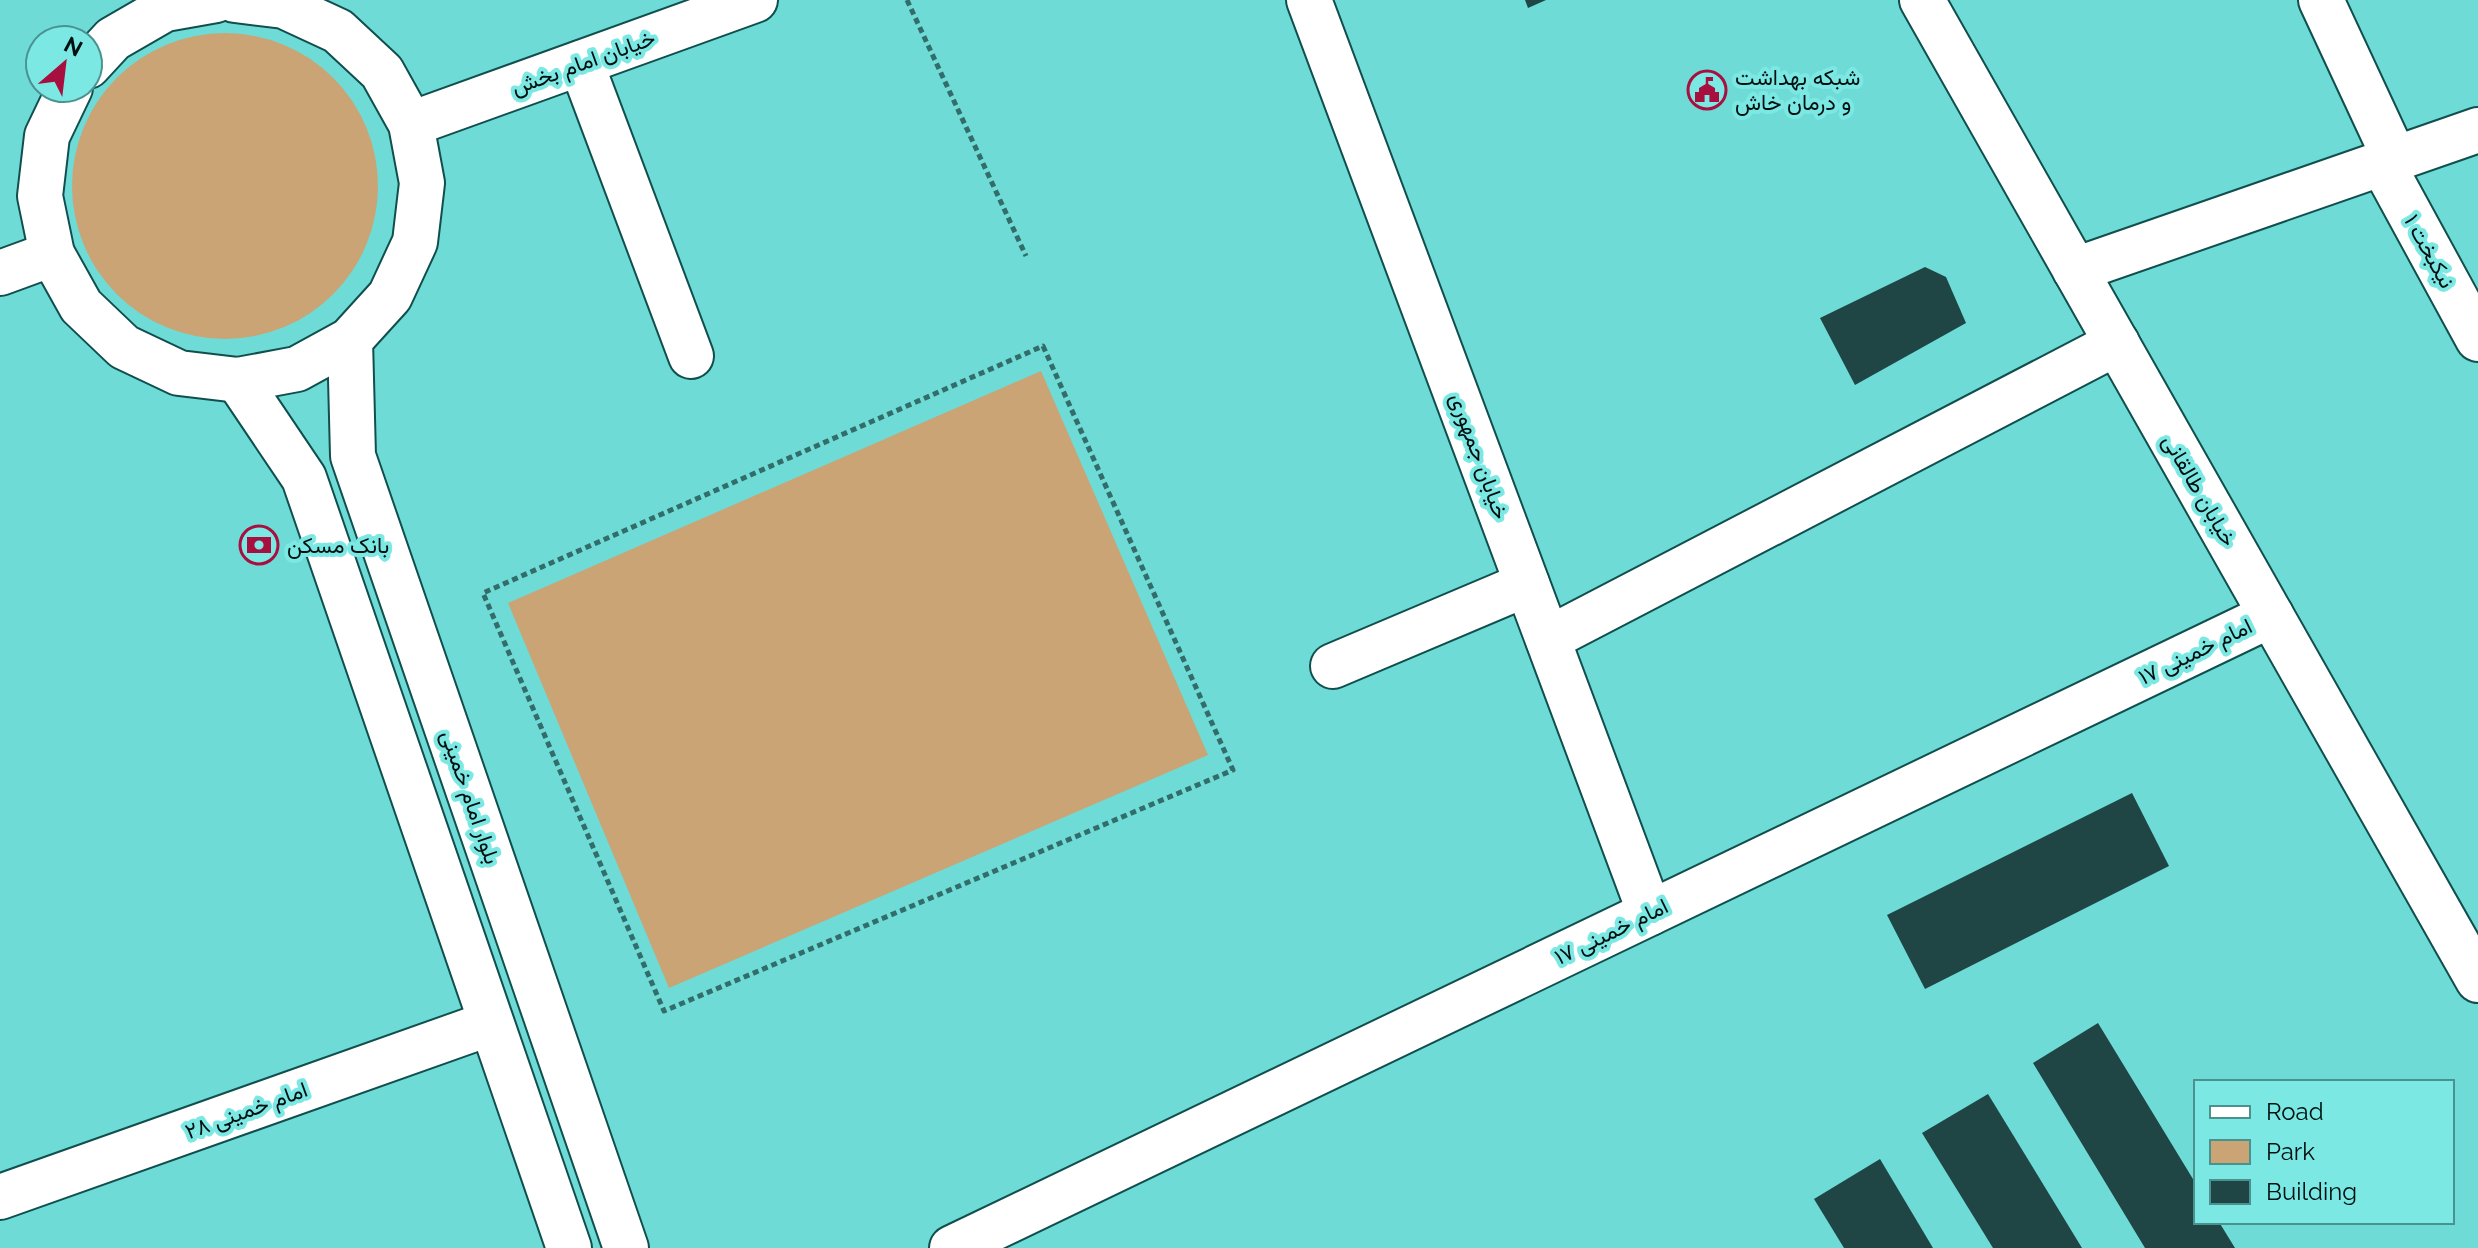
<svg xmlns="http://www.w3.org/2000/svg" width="2478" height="1248" font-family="Raleway,Vazirmatn,sans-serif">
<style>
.green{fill:#caa475}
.building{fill:#1f4544}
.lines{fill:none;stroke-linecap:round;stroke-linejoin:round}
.minor-casing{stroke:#104f4d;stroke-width:48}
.major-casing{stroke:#104f4d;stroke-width:48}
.path{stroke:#326d6a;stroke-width:5;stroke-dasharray:6 4;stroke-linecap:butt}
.minor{stroke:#fff;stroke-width:44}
.major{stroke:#fff;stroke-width:44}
.labels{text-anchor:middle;stroke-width:8;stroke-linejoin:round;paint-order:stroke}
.street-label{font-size:22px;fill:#00100f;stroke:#7ce8e4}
.poi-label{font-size:22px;fill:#00100f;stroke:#7ce8e4;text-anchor:start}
</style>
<rect width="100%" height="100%" fill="#6edbd7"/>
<g class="green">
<circle cx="225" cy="186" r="153"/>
<polygon points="1041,371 1208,755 669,988 508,603"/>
</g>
<g class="building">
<polygon points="1525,0 1546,0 1528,8"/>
<polygon points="1925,267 1946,277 1966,323 1855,385 1820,318"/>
<polygon points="2132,793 2169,866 1925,989 1887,915"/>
<polygon points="2098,1023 2196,1184 2196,1222 2219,1222 2235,1248 2145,1248 2033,1063"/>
<polygon points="1988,1094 2082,1248 1993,1248 1922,1133"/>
<polygon points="1880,1159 1933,1248 1844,1248 1814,1199"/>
</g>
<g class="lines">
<g class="minor-casing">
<g id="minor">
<polyline points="1309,0 1650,913"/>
<polyline points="1922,0 2478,980"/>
<polyline points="2321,0 2395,159"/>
<polyline points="581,63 691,356"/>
<polyline points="411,124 755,0"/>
<polyline points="2382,163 2478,339"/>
<polyline points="2075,270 2478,130"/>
<polyline points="0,273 52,254"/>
<polyline points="1548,639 2117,343"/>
<polyline points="1333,666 1527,584"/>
<polyline points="0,1197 491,1023"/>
<polyline points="952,1248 2271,615"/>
</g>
</g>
<g class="major-casing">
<g id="major">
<polyline points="88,66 113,39 165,9 216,0"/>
<polyline points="70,88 47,136 40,196 52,254 81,306 124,347 179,373 238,380 297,369 350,340 390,296 415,242 422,183 411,124 382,72 338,31 284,6 235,0"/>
<polyline points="350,340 353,456 626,1248"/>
<polyline points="238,380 304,478 569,1248"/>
</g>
</g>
<g class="path">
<polyline points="907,0 1026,256"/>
<polygon points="1043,346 1233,770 664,1011 483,593"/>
</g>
<use href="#minor" class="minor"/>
<use href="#major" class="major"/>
</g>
<defs>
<g id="civic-ring" transform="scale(2)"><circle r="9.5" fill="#7ce8e4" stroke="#a70f3e" stroke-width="1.5"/><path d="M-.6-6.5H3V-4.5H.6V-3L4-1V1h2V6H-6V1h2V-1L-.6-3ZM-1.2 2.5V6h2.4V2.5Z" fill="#a70f3e"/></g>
<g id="bank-ring" transform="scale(2)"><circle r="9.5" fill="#7ce8e4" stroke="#a70f3e" stroke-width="1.5"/><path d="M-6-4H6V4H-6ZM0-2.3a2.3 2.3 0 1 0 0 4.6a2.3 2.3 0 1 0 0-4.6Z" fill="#a70f3e"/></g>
</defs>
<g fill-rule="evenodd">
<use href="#civic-ring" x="1707" y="90"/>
<use href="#bank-ring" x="259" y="545"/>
</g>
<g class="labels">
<g class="street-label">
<text transform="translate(583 62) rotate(-20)" y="8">خیابان امام بخش</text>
<text transform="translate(2430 251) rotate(61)" y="8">نیکبخت ۱</text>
<text transform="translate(1480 456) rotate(70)" y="8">خیابان جمهوری</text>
<text transform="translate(2200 490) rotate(60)" y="8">خیابان طالقانی</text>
<text transform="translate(2195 651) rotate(-26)" y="8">امام خمینی ۱۷</text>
<text transform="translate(471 797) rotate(71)" y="8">بلوار امام خمینی</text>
<text transform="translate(1611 931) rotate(-26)" y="8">امام خمینی ۱۷</text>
<text transform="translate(246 1110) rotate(-20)" y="8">امام خمینی ۲۸</text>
</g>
<g class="poi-label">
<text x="1735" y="85">شبکه بهداشت<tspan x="1735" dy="25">و درمان خاش</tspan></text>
<text x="287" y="553">بانک مسکن</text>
</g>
</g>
<rect x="2194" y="1080" width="260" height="144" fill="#7ce8e4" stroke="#4a928f" stroke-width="2"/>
<rect x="2210" y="1106" width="40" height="12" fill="#ffffff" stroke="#4a928f" stroke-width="2"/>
<text x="2266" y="1120" font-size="24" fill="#00100f">Road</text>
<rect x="2210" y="1140" width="40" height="24" fill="#caa475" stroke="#4a928f" stroke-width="2"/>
<text x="2266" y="1160" font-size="24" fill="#00100f">Park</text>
<rect x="2210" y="1180" width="40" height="24" fill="#1f4544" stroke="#4a928f" stroke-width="2"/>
<text x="2266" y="1200" font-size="24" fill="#00100f">Building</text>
<g transform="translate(64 64) rotate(28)"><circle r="38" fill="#7ce8e4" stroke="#4a928f" stroke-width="2"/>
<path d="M0-6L14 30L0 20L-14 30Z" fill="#a70f3e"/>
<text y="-12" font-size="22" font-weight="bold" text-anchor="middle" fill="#00100f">N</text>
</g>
</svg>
